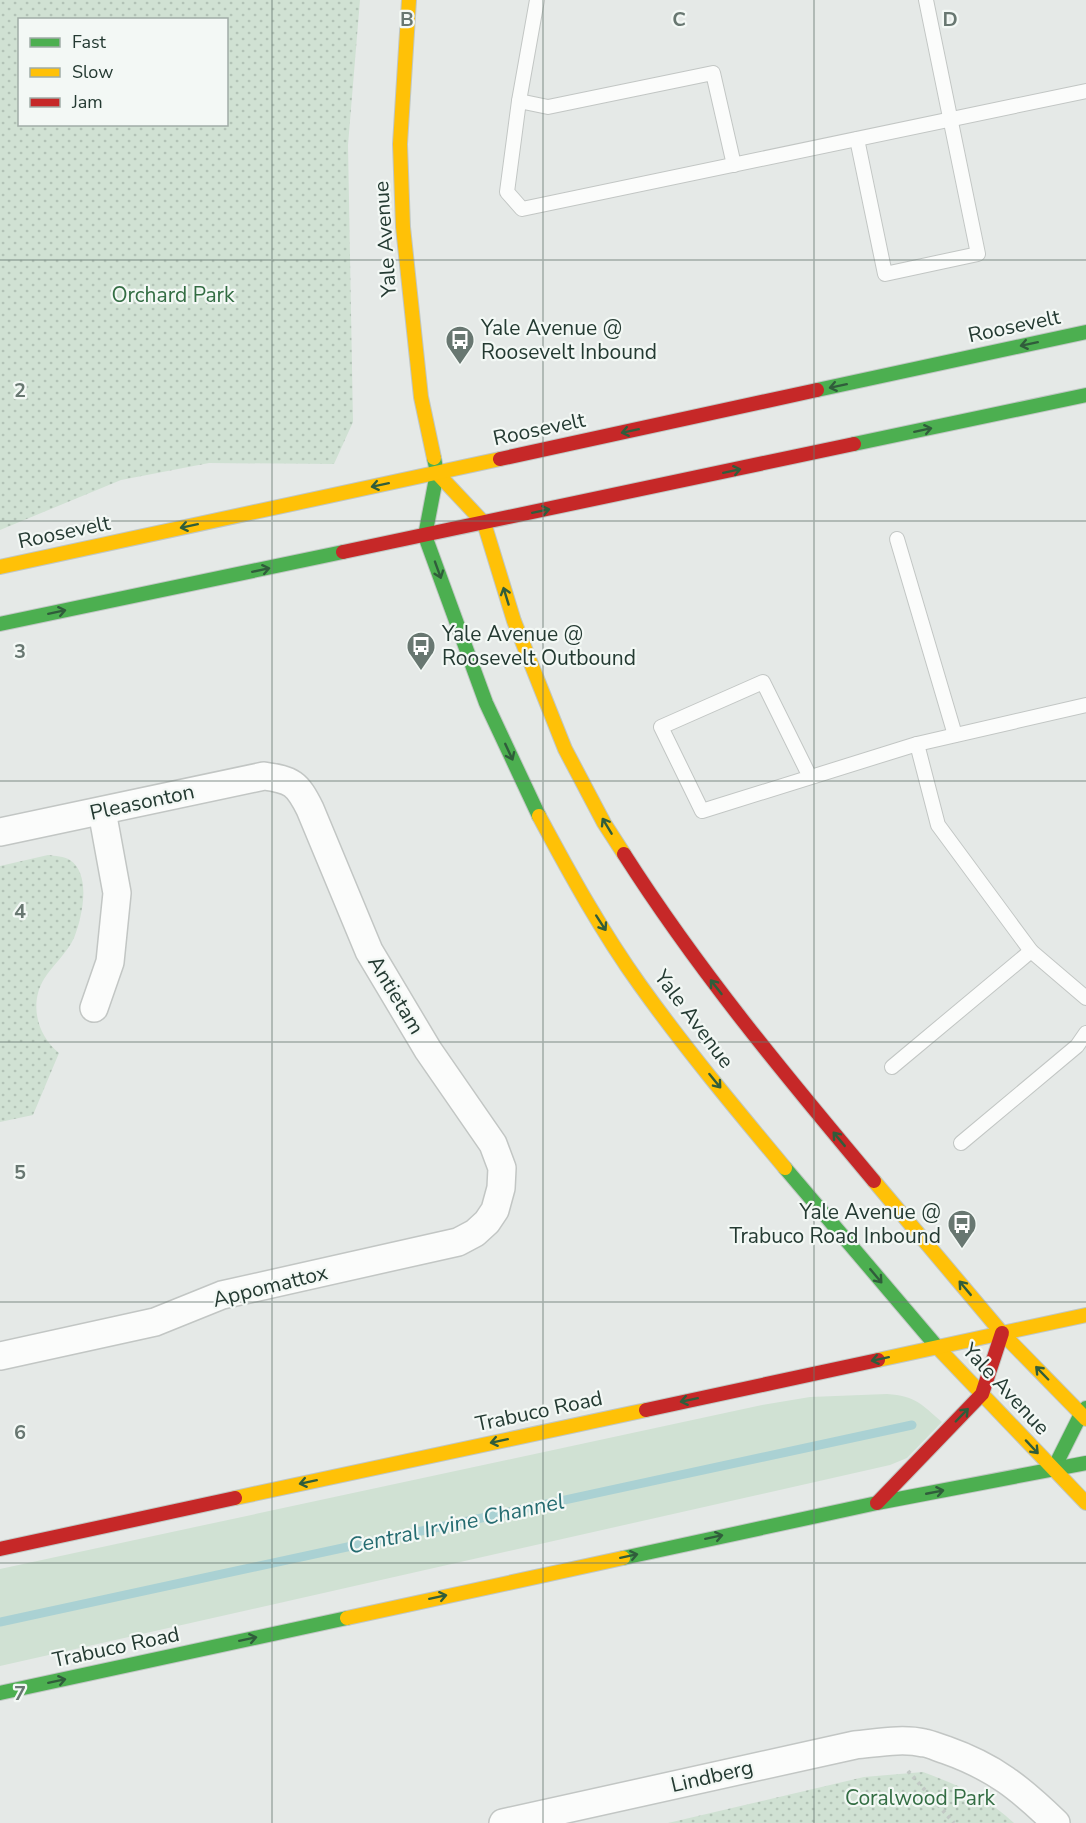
<svg xmlns="http://www.w3.org/2000/svg" width="1086" height="1823" font-family="'Nunito Sans',sans-serif">
<style>
.grass{fill:#d0e1d3}
.park{fill:url(#park-dots);fill-rule:evenodd}
.lines{fill:none;stroke-linecap:round;stroke-linejoin:round}
.stream{stroke:#aad1d3;stroke-width:9}
.lane-casing{stroke:#c2c6c4;stroke-width:16}
.street-casing{stroke:#c2c6c4;stroke-width:30}
.fast-casing{stroke:#c0c7c4;stroke-width:16}
.slow-casing{stroke:#c0c7c4;stroke-width:16}
.jam-casing{stroke:#c0c7c4;stroke-width:16}
.path{stroke:#c2c9c5;stroke-width:4;stroke-dasharray:3 4.5;stroke-linecap:butt}
.lane{stroke:#fbfcfb;stroke-width:14}
.street{stroke:#fbfcfb;stroke-width:27}
.fast{stroke:#4caf50;stroke-width:14}
.slow{stroke:#ffc107;stroke-width:14}
.jam{stroke:#c62828;stroke-width:14}
.oneway{stroke:#305d3b}
.grid{fill:none;stroke:#687771;stroke-width:1.5;stroke-opacity:0.55}
.labels{text-anchor:middle;stroke-width:4.5;stroke-linejoin:round;paint-order:stroke}
.street-label{font-size:21px;fill:#243a32;stroke:#f3f8f5}
.park-label{font-size:21px;fill:#336d43;stroke:#f3f8f5}
.poi-label{font-size:21px;fill:#243a32;stroke:#f3f8f5;text-anchor:start}
.water-label{font-size:22px;font-style:italic;fill:#246b70;stroke:#f3f8f5}
.grid-label{font-size:20px;text-anchor:middle;font-weight:bold;fill:#687771;stroke:#f3f8f5;stroke-width:4.5;stroke-linejoin:round;paint-order:stroke}
</style>
<defs>
<pattern id="park-dots" width="8" height="8" patternUnits="userSpaceOnUse" patternTransform="scale(1.5)"><rect width="8" height="8" fill="#d0e1d3"/><path d="M2 2h.1M6 6h.1" fill="none" stroke="#b2c2b6" stroke-width="1.8" stroke-linecap="round"/></pattern>
</defs>
<rect width="100%" height="100%" fill="#e5e9e7"/>
<path class="grass" d="M887,1394c29,2 34,10 55,28l-35,36 -17,7 -890,201v-97l762,-164 48,-8z"/>
<g class="park">
<path d="M0,0h360l-12,145 5,277 -19,42 -125,-1 -88,17 -121,50zM20,20h206v104h-206z"/>
<path d="M48,855c7,1 16,1 22,5 22,15 12,58 4,78 -7,15 -21,27 -30,41 -15,25 -7,56 15,74l-26,62 -33,7v-256z"/>
<path d="M923,1772c35,13 63,25 91,51h-346l196,-46z"/>
</g>
<g class="lines">
<polyline class="stream" points="0,1622 912,1425"/>
<g class="lane-casing">
<g id="lane">
<polyline points="537,0 519,101 507,192 522,209 1086,91"/>
<polyline points="519,101 548,107 713,73 734,165"/>
<polyline points="857,139 885,274 978,254 926,0"/>
<polyline points="897,539 955,735"/>
<polyline points="1086,705 917,744 938,825 1031,951 1086,998"/>
<polyline points="810,777 763,682 661,727 702,811 917,744"/>
<polyline points="892,1067 1031,951"/>
<polyline points="961,1143 1077,1046 1086,1033"/>
</g>
</g>
<g class="street-casing">
<g id="street">
<path d="M0,832l264,-56c28,4 33,7 46,33l59,142 59,99 65,94 9,24 -1,20 -6,22 -8,12 -12,11 -17,9 -236,53 -67,27 -155,34"/>
<polyline points="94,1008 110,962 117,893 102,811"/>
<path d="M503,1823l352,-78c22,-2 47,-7 69,-2 7,1 15,5 22,7 48,17 74,38 110,73"/>
</g>
</g>
<g class="fast-casing">
<g id="fast">
<polyline points="817,390 1086,332"/>
<polyline points="854,444 1086,395"/>
<polyline points="434,458 437,473 425,536 486,703 539,816"/>
<polyline points="0,624 343,552"/>
<polyline points="785,1168 938,1348"/>
<polyline points="1053,1470 1081,1414 1086,1408"/>
<polyline points="623,1558 877,1503 1086,1463"/>
<polyline points="0,1693 347,1618"/>
</g>
</g>
<g class="slow-casing">
<g id="slow">
<polyline points="409,0 400,144 403,227 421,397 434,458"/>
<polyline points="437,473 484,523 514,621 565,749 604,823 624,854"/>
<polyline points="0,567 500,459"/>
<path d="M539,816c31,58 63,116 101,169 45,63 95,123 145,183"/>
<polyline points="874,1181 1002,1333 1086,1419"/>
<polyline points="938,1348 1086,1503"/>
<polyline points="878,1360 1086,1315"/>
<polyline points="235,1498 646,1410"/>
<polyline points="347,1618 623,1558"/>
</g>
</g>
<g class="jam-casing">
<g id="jam">
<polyline points="500,459 817,390"/>
<polyline points="343,552 854,444"/>
<path d="M624,854c74,116 161,221 250,327"/>
<polyline points="646,1410 878,1360"/>
<polyline points="877,1503 982,1394 1002,1333"/>
<polyline points="0,1549 235,1498"/>
</g>
</g>
<polyline class="path" points="908,1771 954,1823"/>
<use href="#lane" class="lane"/>
<use href="#street" class="street"/>
<use href="#fast" class="fast"/>
<use href="#slow" class="slow"/>
<use href="#jam" class="jam"/>
</g>
<defs><path id="oneway-shaft" d="M-6 0H5M1.5-3L5.5 0L1.5 3" fill="none" stroke-width="1.6" stroke-linecap="round" stroke-linejoin="round" transform="scale(1.5)"/></defs>
<g class="oneway">
<use href="#oneway-shaft" transform="translate(1029 344) rotate(168)"/>
<use href="#oneway-shaft" transform="translate(838 386) rotate(168)"/>
<use href="#oneway-shaft" transform="translate(923 430) rotate(-12)"/>
<use href="#oneway-shaft" transform="translate(630 431) rotate(168)"/>
<use href="#oneway-shaft" transform="translate(732 471) rotate(-12)"/>
<use href="#oneway-shaft" transform="translate(380 485) rotate(168)"/>
<use href="#oneway-shaft" transform="translate(541 511) rotate(-12)"/>
<use href="#oneway-shaft" transform="translate(189 526) rotate(168)"/>
<use href="#oneway-shaft" transform="translate(261 570) rotate(-12)"/>
<use href="#oneway-shaft" transform="translate(438 570) rotate(70)"/>
<use href="#oneway-shaft" transform="translate(506 596) rotate(-107)"/>
<use href="#oneway-shaft" transform="translate(57 612) rotate(-12)"/>
<use href="#oneway-shaft" transform="translate(509 752) rotate(65)"/>
<use href="#oneway-shaft" transform="translate(607 826) rotate(-121)"/>
<use href="#oneway-shaft" transform="translate(601 923) rotate(57)"/>
<use href="#oneway-shaft" transform="translate(716 987) rotate(-128)"/>
<use href="#oneway-shaft" transform="translate(715 1081) rotate(51)"/>
<use href="#oneway-shaft" transform="translate(839 1139) rotate(-130)"/>
<use href="#oneway-shaft" transform="translate(876 1276) rotate(50)"/>
<use href="#oneway-shaft" transform="translate(965 1288) rotate(-130)"/>
<use href="#oneway-shaft" transform="translate(880 1359) rotate(168)"/>
<use href="#oneway-shaft" transform="translate(1042 1373) rotate(-134)"/>
<use href="#oneway-shaft" transform="translate(689 1400) rotate(168)"/>
<use href="#oneway-shaft" transform="translate(962 1415) rotate(-46)"/>
<use href="#oneway-shaft" transform="translate(499 1441) rotate(168)"/>
<use href="#oneway-shaft" transform="translate(1032 1447) rotate(47)"/>
<use href="#oneway-shaft" transform="translate(308 1482) rotate(168)"/>
<use href="#oneway-shaft" transform="translate(935 1492) rotate(-11)"/>
<use href="#oneway-shaft" transform="translate(714 1537) rotate(-12)"/>
<use href="#oneway-shaft" transform="translate(629 1556) rotate(-12)"/>
<use href="#oneway-shaft" transform="translate(438 1597) rotate(-12)"/>
<use href="#oneway-shaft" transform="translate(248 1639) rotate(-12)"/>
<use href="#oneway-shaft" transform="translate(57 1681) rotate(-12)"/>
</g>
<path class="grid" d="M272,0v1823M543,0v1823M814,0v1823M0,260h1086M0,521h1086M0,781h1086M0,1042h1086M0,1302h1086M0,1563h1086"/>
<defs>
<g id="bus-pin" transform="scale(1.5)"><path d="M0 17L-7.5 6A9.5 9.5 0 1 1 7.5 6Z" fill="#687771" stroke="#f3f8f5"/><path d="M-5-6H5V4H4V6H2V4H-2V6H-4V4H-5ZM-3.5-4V0h7V-4ZM-3.5 1.2v1.5H-2V1.2ZM2 1.2v1.5H3.5V1.2Z" fill="#fff"/></g>
</defs>
<g fill-rule="evenodd">
<use href="#bus-pin" x="460" y="340"/>
<use href="#bus-pin" x="421" y="646"/>
<use href="#bus-pin" x="962" y="1224"/>
</g>
<g class="labels">
<g class="street-label">
<text transform="translate(385 239) rotate(-94)" y="7">Yale Avenue</text>
<text transform="translate(1014 326) rotate(-12)" y="7">Roosevelt</text>
<text transform="translate(539 429) rotate(-12)" y="7">Roosevelt</text>
<text transform="translate(64 532) rotate(-12)" y="7">Roosevelt</text>
<text transform="translate(142 802) rotate(-12)" y="7">Pleasonton</text>
<text transform="translate(396 995) rotate(59)" y="7">Antietam</text>
<text transform="translate(694 1019) rotate(53)" y="7">Yale Avenue</text>
<text transform="translate(270 1286) rotate(-14)" y="7">Appomattox</text>
<text transform="translate(1006 1389) rotate(47)" y="7">Yale Avenue</text>
<text transform="translate(539 1411) rotate(-12)" y="7">Trabuco Road</text>
<text transform="translate(116 1647) rotate(-12)" y="7">Trabuco Road</text>
<text transform="translate(712 1776) rotate(-13)" y="7">Lindberg</text>
</g>
<g class="park-label">
<text x="173" y="302">Orchard Park</text>
<text x="920" y="1805">Coralwood Park</text>
</g>
<g class="poi-label">
<text x="481" y="335">Yale Avenue @<tspan x="481" dy="24">Roosevelt Inbound</tspan></text>
<text x="442" y="641">Yale Avenue @<tspan x="442" dy="24">Roosevelt Outbound</tspan></text>
<text x="941" y="1219" text-anchor="end">Yale Avenue @<tspan x="941" dy="24">Trabuco Road Inbound</tspan></text>
</g>
<g class="water-label">
<text transform="translate(456 1523) rotate(-12)" y="8">Central Irvine Channel</text>
</g>
</g>
<g class="grid-label">
<text x="407" y="26">B</text>
<text x="679" y="26">C</text>
<text x="950" y="26">D</text>
<text x="20" y="397">2</text>
<text x="20" y="658">3</text>
<text x="20" y="918">4</text>
<text x="20" y="1179">5</text>
<text x="20" y="1439">6</text>
<text x="20" y="1700">7</text>
</g>
<rect x="18" y="18" width="210" height="108" fill="#f3f8f5" stroke="#a0aca7" stroke-width="1.5"/>
<rect x="30" y="38" width="30" height="9" fill="#4caf50" stroke="#a0aca7" stroke-width="1.5"/>
<text x="72" y="48" font-size="18" fill="#243a32">Fast</text>
<rect x="30" y="68" width="30" height="9" fill="#ffc107" stroke="#a0aca7" stroke-width="1.5"/>
<text x="72" y="78" font-size="18" fill="#243a32">Slow</text>
<rect x="30" y="98" width="30" height="9" fill="#c62828" stroke="#a0aca7" stroke-width="1.5"/>
<text x="72" y="108" font-size="18" fill="#243a32">Jam</text>
</svg>
